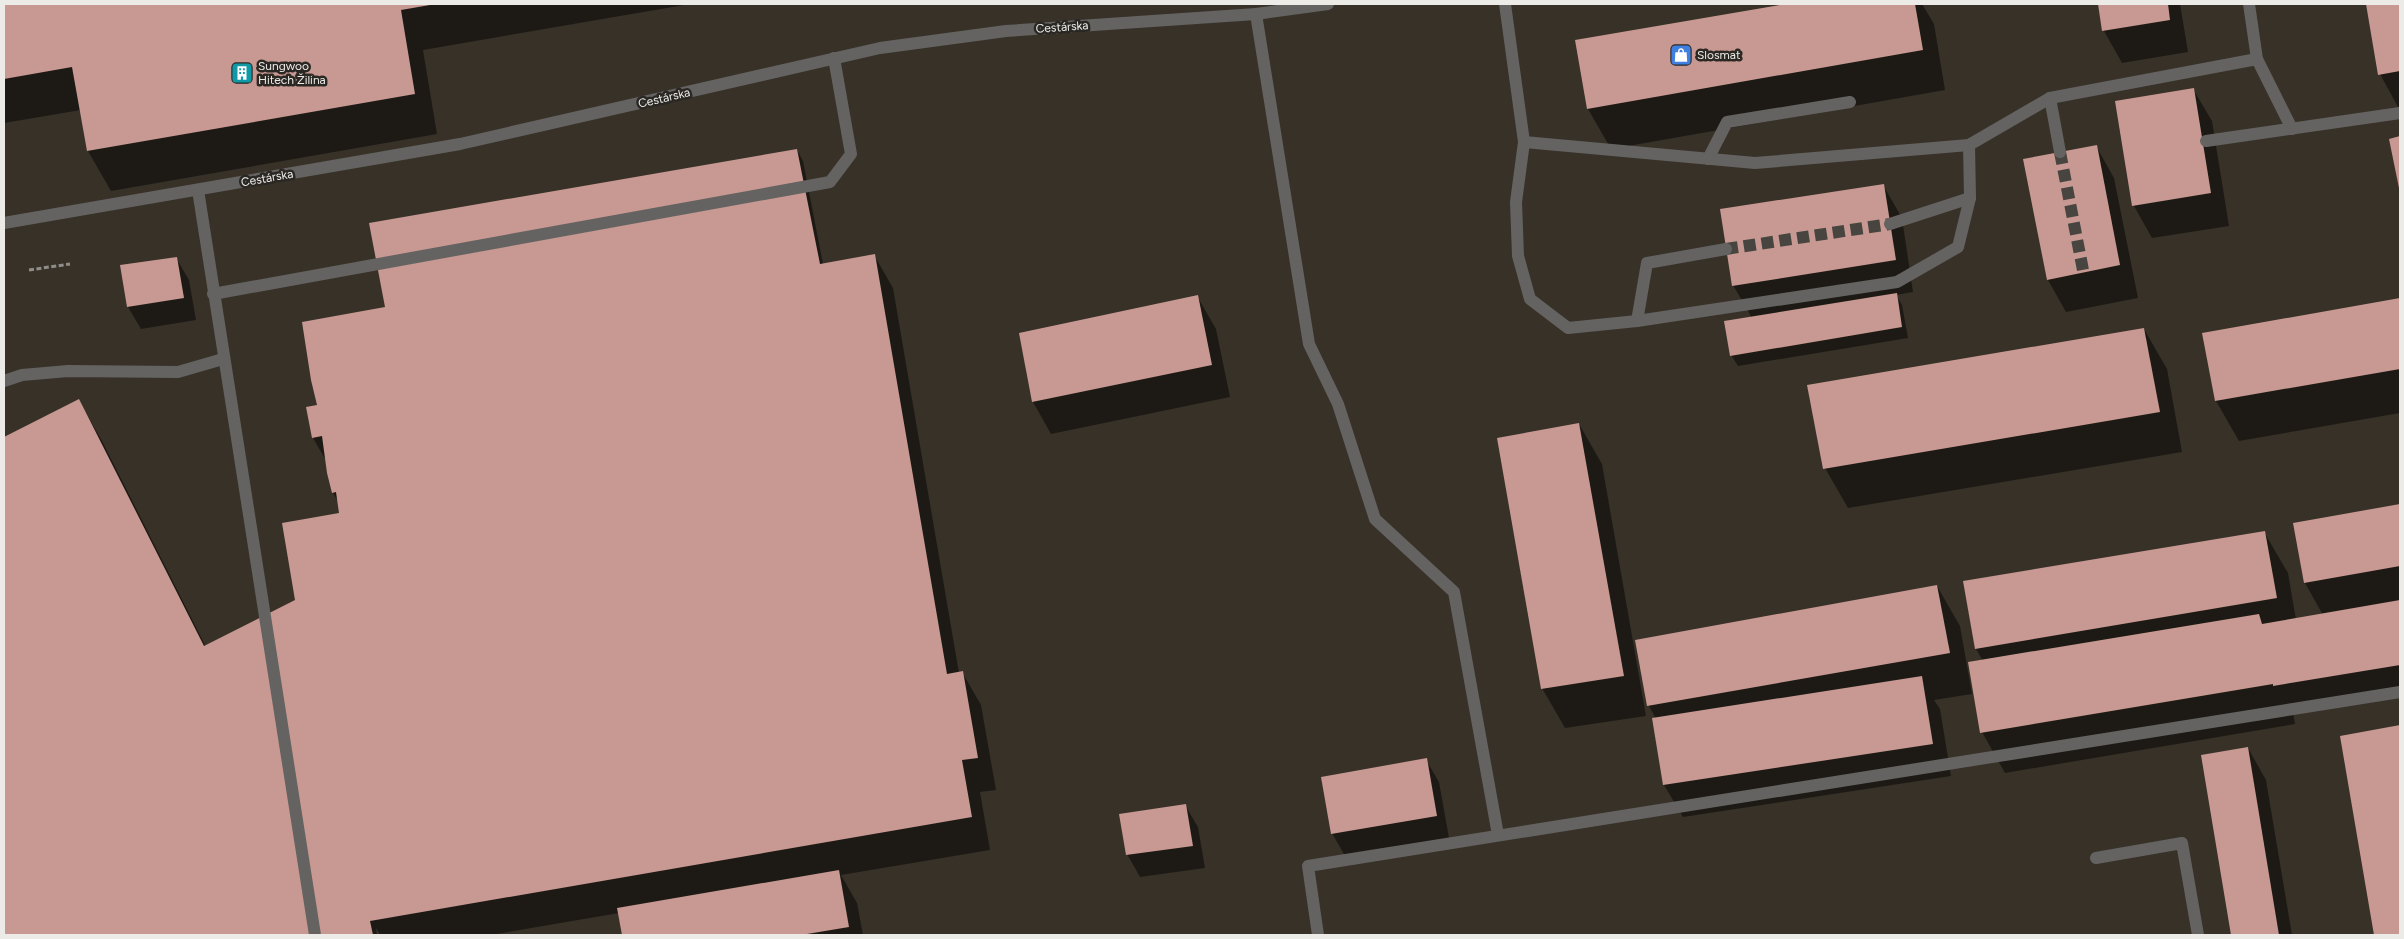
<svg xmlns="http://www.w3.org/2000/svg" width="2404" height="939" font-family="Figtree,sans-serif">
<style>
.built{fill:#373128}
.shadow{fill:#0007}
.building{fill:#c89992}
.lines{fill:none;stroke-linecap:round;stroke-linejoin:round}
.minor-tunnel{stroke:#484541;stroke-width:12;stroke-dasharray:12 6;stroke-linecap:butt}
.path{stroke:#8f8d89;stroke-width:3;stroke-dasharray:5 2.5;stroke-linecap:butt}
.minor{stroke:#646361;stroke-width:12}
.labels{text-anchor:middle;stroke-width:5;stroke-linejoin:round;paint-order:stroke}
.street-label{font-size:12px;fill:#ecebe8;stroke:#2b2824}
.poi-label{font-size:12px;fill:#ecebe8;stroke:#2b2824;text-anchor:start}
</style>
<rect width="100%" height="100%" fill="#2b2824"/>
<rect class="built" x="4" y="4" width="2396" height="931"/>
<g class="shadow">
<polygon points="4,4 690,4 423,50 437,134 111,191 88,151 81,110 4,123"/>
<polygon points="1793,4 1922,4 1934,24 1945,90 1611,149 1588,109 1576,41"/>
<polygon points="2099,4 2180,4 2188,52 2122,63 2104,31"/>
<polygon points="2367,4 2400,4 2400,106 2398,107 2380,74"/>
<polygon points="2193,89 2212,121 2229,226 2152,238 2134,206"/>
<polygon points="2096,146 2114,178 2138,298 2066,312 2048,280"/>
<polygon points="797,150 803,161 823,264 874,255 893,288 959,673 962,672 981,705 996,790 980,792 990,850 841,875 857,903 863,935 623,935 619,913 491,935 380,935 376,928 377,935 4,935 4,439 79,401 102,441 206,647 297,600 342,520 339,503 333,493 328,464 313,438 308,408 319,406 386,308"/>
<polygon points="1883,185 1902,218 1913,292 1896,295 1902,305 1908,338 1738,366 1731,355 1752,318 1733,285"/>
<polygon points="176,258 189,280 196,320 141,329 128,307"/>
<polygon points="1197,296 1216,329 1230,397 1051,434 1033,402 1021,334"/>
<polygon points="2400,300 2400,413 2239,441 2216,401 2204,334"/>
<polygon points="2144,329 2167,369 2182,452 1848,508 1825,468"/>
<polygon points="1579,424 1602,464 1646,716 1565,728 1542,688"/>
<polygon points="2400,505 2400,689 2292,707 2295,724 2005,773 1982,732 1983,661 1976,649 2264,532 2288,573 2296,620 2323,615 2305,583 2294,524"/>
<polygon points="1937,586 1960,626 1972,694 1934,700 1940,709 1951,776 1683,817 1664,785 1654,719 1656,719 1649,706 1637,641"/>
<polygon points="2400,727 2400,935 2376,935 2341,737"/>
<polygon points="2248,748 2266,780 2292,935 2232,935 2202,756"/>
<polygon points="1426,760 1439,782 1449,838 1345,856 1332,833"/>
<polygon points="1185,805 1198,827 1205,868 1140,877 1127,854"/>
</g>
<g class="building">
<polygon points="4,4 430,4 430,5 401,10 415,94 87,151 72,67 4,79"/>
<polygon points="1786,4 1915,4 1923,50 1587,109 1575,40"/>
<polygon points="2098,4 2168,4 2170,20 2102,31"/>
<polygon points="2366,4 2400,4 2400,71 2378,75"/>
<polygon points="2194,88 2211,193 2132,206 2115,101"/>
<polygon points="2400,136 2400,188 2399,188 2389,139"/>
<polygon points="2097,145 2120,265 2047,280 2023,159"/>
<polygon points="797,149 820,264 875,254 947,674 963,671 978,758 962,760 972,817 370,921 373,935 4,935 4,437 79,399 204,646 295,600 282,523 339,513 336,492 332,493 327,473 322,436 312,438 306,407 317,405 311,380 302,322 385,307 369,223"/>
<polygon points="1884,184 1896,260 1732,286 1720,209"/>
<polygon points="177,257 184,298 127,307 120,265"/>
<polygon points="1897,293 1902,327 1730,356 1724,321"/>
<polygon points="1198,295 1212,365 1032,402 1019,333"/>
<polygon points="2400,298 2400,369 2215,401 2202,333"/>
<polygon points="2144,328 2160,412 1823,469 1807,385"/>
<polygon points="1579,423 1624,676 1541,689 1497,438"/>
<polygon points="2400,504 2400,566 2304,583 2293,523"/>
<polygon points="2265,531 2277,598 1975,649 1963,581"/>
<polygon points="1937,585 1950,653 1647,706 1635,640"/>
<polygon points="2400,600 2400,665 2273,686 2273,684 1980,733 1968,662 2259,614 2262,624"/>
<polygon points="1922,676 1933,744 1663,785 1652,718"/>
<polygon points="2400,725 2400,935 2374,935 2340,736"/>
<polygon points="2248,747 2279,935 2231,935 2201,755"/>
<polygon points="1427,758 1437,816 1331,834 1321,777"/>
<polygon points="1186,804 1193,846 1126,855 1119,814"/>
<polygon points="839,870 849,927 801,935 622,935 617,908"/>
</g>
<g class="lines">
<g class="minor-tunnel">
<polyline points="2060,152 2083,270"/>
<polyline points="1726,249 1890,224"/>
</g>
<polyline class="path" points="29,270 70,264"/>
<g class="minor">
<polyline points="1505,4 1524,142 1755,163 1969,145 2050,98 2257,59"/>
<polyline points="2249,4 2257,59 2292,129"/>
<polyline points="1256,14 1309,344 1338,404 1375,519 1454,592 1498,835"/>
<polyline points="2050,98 2060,152"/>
<polyline points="2206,141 2400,113"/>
<polyline points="1524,142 1516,202 1518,256 1530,299 1568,328 1637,321 1897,282 1958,247 1970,198 1969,145"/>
<polyline points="1708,159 1727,122 1850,102"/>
<polyline points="198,190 315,935"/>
<polyline points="4,223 460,144 880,48 1006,31 1256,14 1328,4"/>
<polyline points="1890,224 1970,198"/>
<polyline points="213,294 830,182 851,154 834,58"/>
<polyline points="1637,321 1647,263 1726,249"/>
<polyline points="4,381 22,375 68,371 178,372 223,359"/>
<polyline points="2096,858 2182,843 2198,935"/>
<polyline points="1318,935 1308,866 2400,692"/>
</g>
</g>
<defs>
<g id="shop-square" transform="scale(1.125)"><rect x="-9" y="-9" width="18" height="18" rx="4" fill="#3f7fe0" stroke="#2b2824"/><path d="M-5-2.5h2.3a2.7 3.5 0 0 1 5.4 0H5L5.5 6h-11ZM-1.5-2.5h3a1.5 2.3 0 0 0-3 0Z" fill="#fff"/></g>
<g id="building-square" transform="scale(1.125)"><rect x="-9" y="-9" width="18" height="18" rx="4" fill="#0f9aa8" stroke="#2b2824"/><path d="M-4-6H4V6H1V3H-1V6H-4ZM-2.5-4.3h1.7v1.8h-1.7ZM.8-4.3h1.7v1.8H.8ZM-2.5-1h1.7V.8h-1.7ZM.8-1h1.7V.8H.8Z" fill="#fff"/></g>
</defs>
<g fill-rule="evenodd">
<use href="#shop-square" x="1681" y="55"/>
<use href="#building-square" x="242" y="73"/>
</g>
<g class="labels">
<g class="street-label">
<text transform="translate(1062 27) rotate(-4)" y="4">Cestárska</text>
<text transform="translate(664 98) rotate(-13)" y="4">Cestárska</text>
<text transform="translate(267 178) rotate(-10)" y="4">Cestárska</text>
</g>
<g class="poi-label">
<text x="1697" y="59">Slosmat</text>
<text x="258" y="70">Sungwoo<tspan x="258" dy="14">Hitech Žilina</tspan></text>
</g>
</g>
<rect width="2404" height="939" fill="none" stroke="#ecebe8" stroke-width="10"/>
</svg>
